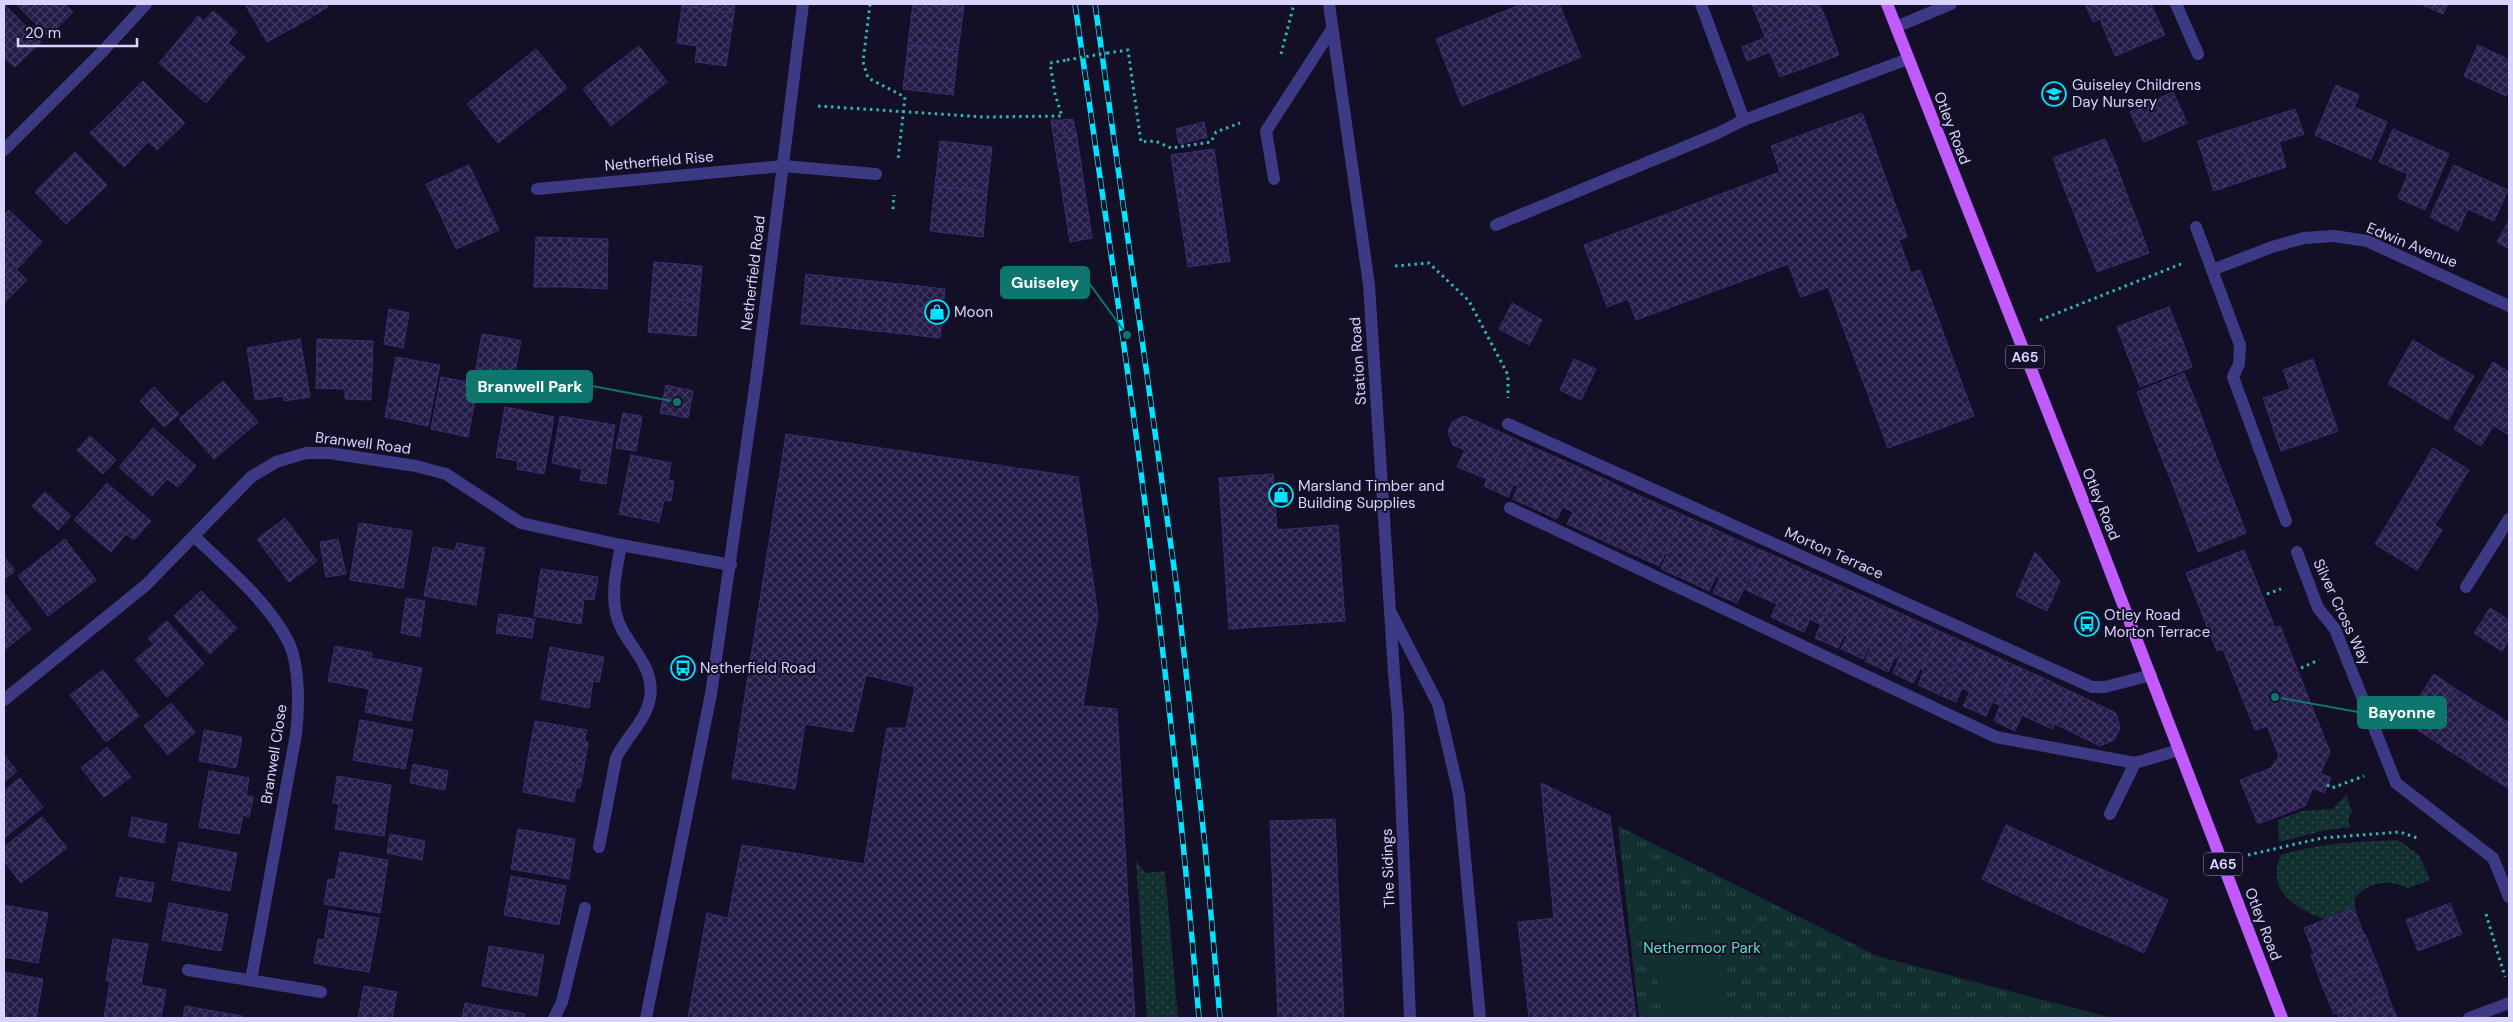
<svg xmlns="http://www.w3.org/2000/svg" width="2513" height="1022" font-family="'DM Sans',sans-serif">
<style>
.grass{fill:url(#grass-dots)}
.park{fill:url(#park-tufts)}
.garden{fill:#12302f}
.building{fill:url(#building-cross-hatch);stroke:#3b2d73}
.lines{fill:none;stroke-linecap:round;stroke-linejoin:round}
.path{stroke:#2fb8b0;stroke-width:3;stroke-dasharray:2.5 4;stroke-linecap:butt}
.service{stroke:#3d3a85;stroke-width:12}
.minor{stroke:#3d3a85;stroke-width:12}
.primary{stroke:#c25bff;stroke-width:12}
.rail-casing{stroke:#00e5ff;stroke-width:5.5}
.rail{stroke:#130f26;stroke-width:4;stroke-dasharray:11;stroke-linecap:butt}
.path-bridge{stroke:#2fb8b0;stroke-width:3;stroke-dasharray:2.5 4;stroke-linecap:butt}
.labels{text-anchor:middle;stroke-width:4;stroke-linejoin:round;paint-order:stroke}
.shield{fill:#130f26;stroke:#9e99be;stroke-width:1}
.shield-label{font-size:14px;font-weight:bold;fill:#d9d4ff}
.poi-label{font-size:15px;fill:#d9d4ff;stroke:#130f26;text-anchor:start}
.street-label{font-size:15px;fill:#d9d4ff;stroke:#130f26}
.park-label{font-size:15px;fill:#5fe0c0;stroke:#130f26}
.leader{fill:none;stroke:#0f766e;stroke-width:2}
.callout-dot{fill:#0f766e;stroke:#130f26;stroke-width:2}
.callout{fill:#0f766e;stroke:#0f766e;stroke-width:2}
.callout-label{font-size:16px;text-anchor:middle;font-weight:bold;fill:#fff}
</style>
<defs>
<pattern id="grass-dots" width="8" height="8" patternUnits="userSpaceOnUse" patternTransform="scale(1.25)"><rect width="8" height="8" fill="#12302f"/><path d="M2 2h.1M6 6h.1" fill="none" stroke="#344d4e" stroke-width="1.8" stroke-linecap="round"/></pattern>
<pattern id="park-tufts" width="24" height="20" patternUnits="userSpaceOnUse" patternTransform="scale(1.25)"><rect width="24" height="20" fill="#12302f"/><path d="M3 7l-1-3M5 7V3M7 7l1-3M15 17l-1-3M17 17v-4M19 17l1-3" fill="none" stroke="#344d4e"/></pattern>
<pattern id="building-cross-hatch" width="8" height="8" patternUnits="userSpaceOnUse" patternTransform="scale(1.25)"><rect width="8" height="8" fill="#241b47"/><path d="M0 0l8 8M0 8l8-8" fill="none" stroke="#433b63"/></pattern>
</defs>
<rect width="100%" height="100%" fill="#130f26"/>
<g class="grass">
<polygon points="2346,795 2352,811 2348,819 2351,827 2326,830 2279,842 2278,820 2302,811 2332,809"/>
<path d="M2398,840l21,15 11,25 -22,8c-20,-9 -38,-7 -53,10v9l-31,12c-28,-11 -59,-28 -43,-64 37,-12 77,-13 117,-15z"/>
<polygon points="1136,861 1146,873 1165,871 1178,1018 1147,1018"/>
</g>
<polygon class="park" points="1618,826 1877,956 2112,1018 1639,1018"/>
<g class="garden">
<polygon points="1711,919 1726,1018 1662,1018 1649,927"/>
<polygon points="1890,1006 1937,1018 1844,1018"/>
</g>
<g class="building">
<polygon points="4,4 41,42 15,67 4,58"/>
<polygon points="16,4 64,4 73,12 48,36"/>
<polygon points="245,4 286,4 298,25 267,42"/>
<polygon points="286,4 326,4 328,7 298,25"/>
<polygon points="682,4 735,4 734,13 682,6"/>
<polygon points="913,4 964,6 958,50 908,45"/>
<polygon points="1522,4 1559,4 1581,57 1462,106 1436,39"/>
<polygon points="1752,4 1819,4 1824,14 1765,37"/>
<polygon points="2085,4 2151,4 2165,35 2115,56 2100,19 2093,22"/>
<polygon points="2421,4 2448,4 2443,14"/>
<polygon points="682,6 734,13 726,66 695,62 697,46 677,43"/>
<polygon points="213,11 237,32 228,43 245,57 226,79 179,39 198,16 204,21"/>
<polygon points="1824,14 1839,55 1780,77 1770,52 1747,61 1742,47"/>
<polygon points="179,39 226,79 206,103 159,63"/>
<polygon points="908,45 958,50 953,95 903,89"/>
<polygon points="2478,45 2509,60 2509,89 2506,96 2464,76"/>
<polygon points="639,46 667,82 639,104 611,67"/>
<polygon points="536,49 567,88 532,116 501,77"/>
<polygon points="611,67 639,104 611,126 583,89"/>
<polygon points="501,77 532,116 498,143 467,104"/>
<polygon points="143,81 185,123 157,150 149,142 147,143 114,110"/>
<polygon points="2336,85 2359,95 2354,107 2387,122 2371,159 2315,135"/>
<polygon points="2173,92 2187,123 2144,142 2130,112"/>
<polygon points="2295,109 2304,134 2279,142 2286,167 2252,178 2236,128"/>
<polygon points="114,110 147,143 124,167 90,133"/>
<polygon points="1862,113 1907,237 1899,240 1911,273 1920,270 1974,416 1888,448 1828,287 1801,297 1788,264 1636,320 1628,299 1607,307 1584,245 1780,172 1771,146"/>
<polygon points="1073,119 1077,137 1066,138 1062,120"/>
<polygon points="1051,120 1062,120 1066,138 1077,137 1092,238 1070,242"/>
<polygon points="1204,122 1207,137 1179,144 1176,129"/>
<polygon points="2236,128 2252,178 2214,191 2198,141"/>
<polygon points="2393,129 2449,154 2425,210 2398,198 2408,174 2379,162"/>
<polygon points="2105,139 2117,167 2064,188 2053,158"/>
<polygon points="940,141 992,147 987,192 935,186"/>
<polygon points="1214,149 1230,261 1225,262 1210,164 1180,168 1194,266 1188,267 1171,155"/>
<polygon points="75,152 107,185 86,205 55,172"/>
<polygon points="1210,164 1225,262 1194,266 1180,168"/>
<polygon points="469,165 484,197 441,216 426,184"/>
<polygon points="2454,165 2508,190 2494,221 2468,209 2458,231 2430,217"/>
<polygon points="2117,167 2127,195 2075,216 2064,188"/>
<polygon points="55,172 86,205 66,224 35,192"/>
<polygon points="935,186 987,192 983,237 930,231"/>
<polygon points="2127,195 2138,223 2086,244 2075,216"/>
<polygon points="484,197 499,230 456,249 441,216"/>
<polygon points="9,210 42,242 19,267 4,252 4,215"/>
<polygon points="2509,220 2509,249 2497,242"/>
<polygon points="2138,223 2149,253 2097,272 2086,244"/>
<polygon points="536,237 572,238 570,287 534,287"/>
<polygon points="572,238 608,239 607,289 570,287"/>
<polygon points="4,252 19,267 16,269 27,280 5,302"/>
<polygon points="654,262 702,266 699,301 651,297"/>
<polygon points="806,274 834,277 829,326 801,324"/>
<polygon points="834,277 863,280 857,329 829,326"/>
<polygon points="863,280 891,283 886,332 857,329"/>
<polygon points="891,283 919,286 914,335 886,332"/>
<polygon points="919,286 945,289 940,338 914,335"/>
<polygon points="651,297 699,301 696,336 648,332"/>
<polygon points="1512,303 1542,320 1529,345 1499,329"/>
<polygon points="2169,307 2181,337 2128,356 2117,327"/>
<polygon points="389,309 409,313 403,348 384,344"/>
<polygon points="482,334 502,337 495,372 476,369"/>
<polygon points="502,337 521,341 514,376 495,372"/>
<polygon points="2181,337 2192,367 2140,387 2128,356"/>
<polygon points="300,339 310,397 284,401 283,396 255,400 247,348"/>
<polygon points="317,339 373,341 371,400 345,399 345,389 316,388"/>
<polygon points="2413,340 2444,359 2418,402 2388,384"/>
<polygon points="396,357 440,365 428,426 385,417"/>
<polygon points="1574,359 1596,369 1581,400 1560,390"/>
<polygon points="2313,359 2338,431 2281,451 2263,398 2290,389 2283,370"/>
<polygon points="2444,359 2474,376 2448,420 2418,402"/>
<polygon points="2493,362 2509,372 2509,399 2481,446 2454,429"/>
<polygon points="2184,373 2197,405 2149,424 2137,392"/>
<polygon points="441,377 478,384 468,437 431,429"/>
<polygon points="223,381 258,422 214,459 179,419"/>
<polygon points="666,385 693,391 688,418 660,413"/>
<polygon points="154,387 179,414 164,427 140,401"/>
<polygon points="2509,399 2509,435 2493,425"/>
<polygon points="2197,405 2209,437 2161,456 2149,424"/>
<polygon points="505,407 554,417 544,474 517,469 518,461 496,457"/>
<polygon points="623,413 642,416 636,451 616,448"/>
<polygon points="560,416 615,425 606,484 580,480 582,469 552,463"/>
<polygon points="1464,416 1507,435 1487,479 1457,467 1465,450 1453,445 1448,432 1452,422"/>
<polygon points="153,428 196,466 178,487 167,479 152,496 119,467"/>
<polygon points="786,434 1078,477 1098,615 1083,706 1117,709 1135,1018 688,1018 707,913 728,918 742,845 864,864 887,728 906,728 915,687 866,675 853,732 805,724 795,789 732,778"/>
<polygon points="1507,435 1530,446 1508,497 1484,486"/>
<polygon points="90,436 116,460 103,474 77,450"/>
<polygon points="2209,437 2221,469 2174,488 2161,456"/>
<polygon points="1530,446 1558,458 1535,509 1513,499 1518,487 1513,484"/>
<polygon points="2433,448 2469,470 2435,525 2442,530 2417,570 2375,544"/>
<polygon points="631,455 671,463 668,480 674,481 671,501 664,500 659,522 619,514"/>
<polygon points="1558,458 1580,468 1557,519 1535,509"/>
<polygon points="1580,468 1609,481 1585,532 1567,524 1573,512 1563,507"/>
<polygon points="2221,469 2234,501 2186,520 2174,488"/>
<polygon points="1273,474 1277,530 1338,525 1345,621 1229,629 1219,478"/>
<polygon points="1609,481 1629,491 1606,542 1585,532"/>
<polygon points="107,483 151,521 134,540 126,534 111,552 74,520"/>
<polygon points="1629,491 1660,505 1637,556 1606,542"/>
<polygon points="45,492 71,516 58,530 32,506"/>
<polygon points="2234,501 2246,533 2198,552 2186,520"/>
<polygon points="1660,505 1683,515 1659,566 1637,556"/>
<polygon points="1683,515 1712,528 1688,581 1661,569 1667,554 1665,553"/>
<polygon points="285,518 317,561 289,582 257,539"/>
<polygon points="359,523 412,531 403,588 350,580"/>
<polygon points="1712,528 1733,538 1709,591 1688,581"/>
<polygon points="1733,538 1763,551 1737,603 1713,593 1720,578 1716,576"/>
<polygon points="65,539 96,580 48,616 18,576"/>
<polygon points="338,539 346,574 326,577 320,542"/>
<polygon points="457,543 485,548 476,605 424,596 433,547 455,551"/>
<polygon points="2244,550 2275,628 2280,626 2330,752 2320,773 2331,778 2324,793 2313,788 2305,806 2258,824 2240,780 2271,768 2279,756 2267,726 2255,730 2223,649 2217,651 2186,573"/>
<polygon points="1763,551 1786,561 1768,600 1746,590"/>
<polygon points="2035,552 2060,581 2047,611 2016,596"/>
<polygon points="4,556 15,571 4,579"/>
<polygon points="1786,561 1813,574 1790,626 1771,617 1777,604 1768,600"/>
<polygon points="541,569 598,577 594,600 584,599 581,624 534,616"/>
<polygon points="1813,574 1838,585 1820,624 1810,619 1804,632 1790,626"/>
<polygon points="1838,585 1865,597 1847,636 1844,635 1838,648 1815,638"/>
<polygon points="201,591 237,628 210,654 174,616"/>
<polygon points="4,593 31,629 4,650"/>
<polygon points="1865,597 1886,607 1863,659 1841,649"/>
<polygon points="406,598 425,601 420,637 401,633"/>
<polygon points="1886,607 1915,620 1897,658 1894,658 1888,672 1865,661 1871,647 1869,645"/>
<polygon points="2490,608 2509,620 2509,639 2502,651 2474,633"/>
<polygon points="499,614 535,619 532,638 496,633"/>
<polygon points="1915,620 1939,631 1913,683 1893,673"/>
<polygon points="167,621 204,664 167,697 135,660 154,644 148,638"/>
<polygon points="1939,631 1966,643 1940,695 1918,685 1924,671 1921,669"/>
<polygon points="1966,643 1988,653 1970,692 1962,688 1956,702 1942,696"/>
<polygon points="335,646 372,653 371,658 422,668 411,721 365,712 369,689 328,681"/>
<polygon points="550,647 604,657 599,682 593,681 589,708 541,699"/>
<polygon points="1988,653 2016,666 1999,705 1992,702 1986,716 1963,706"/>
<polygon points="2016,666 2039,676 2015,731 1994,721"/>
<polygon points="103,670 139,716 106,742 70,695"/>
<polygon points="2434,674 2454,688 2424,734 2404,721"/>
<polygon points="2039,676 2070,691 2052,729 2022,715"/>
<polygon points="2454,688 2475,701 2445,748 2424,734"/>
<polygon points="2070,691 2116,713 2120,728 2114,740 2100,746 2055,724"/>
<polygon points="2475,701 2496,714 2466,761 2445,748"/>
<polygon points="171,703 195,732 168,755 144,726"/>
<polygon points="2496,714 2509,723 2509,739 2487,775 2466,761"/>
<polygon points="360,720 413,730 405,769 353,760"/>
<polygon points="535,721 587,730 584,741 588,742 584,767 528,757"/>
<polygon points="204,730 242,737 236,768 199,761"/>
<polygon points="2509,739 2509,786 2508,788 2487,775"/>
<polygon points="107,747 131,777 104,797 81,768"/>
<polygon points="4,755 17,771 4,782"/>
<polygon points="528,757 584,767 580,788 576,788 574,802 523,792"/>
<polygon points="413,764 448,771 445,790 410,783"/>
<polygon points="209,771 249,778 246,796 253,797 249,817 243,815 239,834 199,827"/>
<polygon points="337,776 391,785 384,836 335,829 339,804 333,803"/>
<polygon points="20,778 43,807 4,838 4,791"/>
<polygon points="1541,783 1610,816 1636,1018 1529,1018 1518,922 1554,918"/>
<polygon points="42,817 67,848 21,883 4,861 4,847"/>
<polygon points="132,817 167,824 164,843 129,836"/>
<polygon points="1335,819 1344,1018 1278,1018 1270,821"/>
<polygon points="2006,825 2039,840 2014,894 1982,879"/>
<polygon points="518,829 575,839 569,879 511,869"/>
<polygon points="390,834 425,841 422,860 387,853"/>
<polygon points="2039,840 2071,855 2047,909 2014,894"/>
<polygon points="179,842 237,853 230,891 172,880"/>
<polygon points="340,852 388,860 380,913 324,904 328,879 335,880"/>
<polygon points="2071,855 2104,870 2079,924 2047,909"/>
<polygon points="2104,870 2136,885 2111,938 2079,924"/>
<polygon points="511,876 566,886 559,925 504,915"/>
<polygon points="120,877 154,883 151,902 116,896"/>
<polygon points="2136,885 2168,900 2144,953 2111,938"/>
<polygon points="169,903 228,914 221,951 162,940"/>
<polygon points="2450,903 2462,934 2418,951 2406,920"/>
<polygon points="4,905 48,913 38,963 4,957"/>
<polygon points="2354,908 2364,935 2314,954 2304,928"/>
<polygon points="329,910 379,918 369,972 314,963 318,939 324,940"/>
<polygon points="2365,934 2377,964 2322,985 2311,955"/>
<polygon points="113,939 148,944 141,985 166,990 161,1018 104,1018 110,981 106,981"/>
<polygon points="489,946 544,955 537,996 482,986"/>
<polygon points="2377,964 2388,993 2334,1014 2322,985"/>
<polygon points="4,972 43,979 36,1018 4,1018"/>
<polygon points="364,986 397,992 392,1018 358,1018"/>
<polygon points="2387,994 2397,1018 2339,1018 2337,1013"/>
<polygon points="465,1003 524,1014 524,1018 462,1018"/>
<polygon points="185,1006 242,1016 242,1018 183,1018"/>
</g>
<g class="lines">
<g class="path">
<polyline points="870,4 863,62 868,78 905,97 898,159"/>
<polyline points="1107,53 1128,50 1141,142 1155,141 1171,148 1211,142 1216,132 1240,123"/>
<polyline points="1281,54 1294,4"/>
<polyline points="818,106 984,117 1062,116 1055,94 1050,63 1067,60"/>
<polyline points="893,209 894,195"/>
<polyline points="1395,266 1429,263 1469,301 1508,375 1508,398"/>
<polyline points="2040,320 2181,264"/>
<polyline points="2267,594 2281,589"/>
<polyline points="2301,668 2319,660"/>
<polyline points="2327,785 2332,788 2364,776"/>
<polyline points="2248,855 2322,838 2400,832 2420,839"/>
<polyline points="2486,914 2505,977"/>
</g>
<g class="service">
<polyline points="1701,4 1744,120"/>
<polyline points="2176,4 2198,54"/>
<polyline points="1896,27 1951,4"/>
<polyline points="783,166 876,174"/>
<polyline points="1274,179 1266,131 1332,29"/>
<polyline points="1496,225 1716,134 1744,120 1908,59"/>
<polyline points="2240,345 2239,364 2233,377 2286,521"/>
<polyline points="1510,508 1996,737 2135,763 2179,750"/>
<polyline points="1390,611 1438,704 1459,794 1480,1018"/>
<polyline points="1398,717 1410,1018"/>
<polyline points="2110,814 2135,763"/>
<path d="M599,847l17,-89c10,-21 30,-37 34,-60 6,-35 -27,-54 -34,-84 -5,-24 1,-46 5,-69"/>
<polyline points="554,1018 562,1002 585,908"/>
<polyline points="2469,1018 2509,1003"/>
</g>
<g class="minor">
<polyline points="1329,4 1369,285 1394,673 1398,717"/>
<polyline points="4,150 103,51 146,4"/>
<polyline points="537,189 783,166"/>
<polyline points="2196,227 2240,345"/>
<polyline points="2212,270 2272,247 2304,238 2334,236 2367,241 2509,306"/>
<polyline points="1508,424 2092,687 2105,687 2151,675"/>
<path d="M195,537c33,32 73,64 94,106 11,24 10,65 7,91l-45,246"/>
<polyline points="2297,552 2318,608 2335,629 2396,783 2493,858 2509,897"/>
<polyline points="2466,587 2509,519"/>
<polyline points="4,700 146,585 251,477 276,462 306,453 329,453 416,466 446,474 521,523 621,545 731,565"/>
<polyline points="188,970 321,992"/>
<polyline points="646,1018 711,694 757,373 803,4"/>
</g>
<polyline class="primary" points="1887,4 2089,516 2282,1018"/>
<g class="rail-casing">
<g id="rail">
<path d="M1075,4c28,196 58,393 81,590 17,141 31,283 43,424"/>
<polyline points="1095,4 1177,589 1205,846 1220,1018"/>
</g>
</g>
<use href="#rail" class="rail"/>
<polyline class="path-bridge" points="1067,60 1107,53"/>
</g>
<defs>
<g id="school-ring" transform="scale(1.25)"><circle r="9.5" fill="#130f26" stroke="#00e5ff" stroke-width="1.5"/><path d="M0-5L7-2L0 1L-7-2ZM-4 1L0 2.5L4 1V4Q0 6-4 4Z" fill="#00e5ff"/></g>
<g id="shop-ring" transform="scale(1.25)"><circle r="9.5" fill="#130f26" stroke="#00e5ff" stroke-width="1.5"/><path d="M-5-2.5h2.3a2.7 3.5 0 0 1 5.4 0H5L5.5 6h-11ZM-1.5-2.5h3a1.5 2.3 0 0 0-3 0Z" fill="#00e5ff"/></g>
<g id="bus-ring" transform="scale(1.25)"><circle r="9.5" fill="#130f26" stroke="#00e5ff" stroke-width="1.5"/><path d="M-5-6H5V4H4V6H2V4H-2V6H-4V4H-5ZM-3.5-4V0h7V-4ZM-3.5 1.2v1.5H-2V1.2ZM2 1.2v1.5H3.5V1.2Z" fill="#00e5ff"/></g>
</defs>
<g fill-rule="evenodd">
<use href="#school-ring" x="2054" y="94"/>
<use href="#shop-ring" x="937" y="312"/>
<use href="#shop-ring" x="1281" y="495"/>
<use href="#bus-ring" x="2087" y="624"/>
<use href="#bus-ring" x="683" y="668"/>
</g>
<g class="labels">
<g class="shield">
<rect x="2006" y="345.5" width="38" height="23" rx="4"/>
<rect x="2204" y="852.5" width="38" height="23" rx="4"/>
</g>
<g class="shield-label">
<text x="2025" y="362">A65</text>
<text x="2223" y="869">A65</text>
</g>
<g class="poi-label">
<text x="2072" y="90">Guiseley Childrens<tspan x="2072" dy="17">Day Nursery</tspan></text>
<text x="954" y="317">Moon</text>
<text x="1298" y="491">Marsland Timber and<tspan x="1298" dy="17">Building Supplies</tspan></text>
<text x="2104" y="620">Otley Road<tspan x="2104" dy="17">Morton Terrace</tspan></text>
<text x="700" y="673">Netherfield Road</text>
</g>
<g class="street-label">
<text transform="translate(1952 128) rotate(69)" y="5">Otley Road</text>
<text transform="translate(659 161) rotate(-5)" y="5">Netherfield Rise</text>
<text transform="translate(2412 245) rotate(22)" y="5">Edwin Avenue</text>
<text transform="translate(753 273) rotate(-83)" y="5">Netherfield Road</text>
<text transform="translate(1358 361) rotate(-94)" y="5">Station Road</text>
<text transform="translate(363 443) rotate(7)" y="5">Branwell Road</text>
<text transform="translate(2101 504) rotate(68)" y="5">Otley Road</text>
<text transform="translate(1834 553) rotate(24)" y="5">Morton Terrace</text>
<text transform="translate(2342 612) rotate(65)" y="5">Silver Cross Way</text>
<text transform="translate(274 754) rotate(-81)" y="5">Branwell Close</text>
<text transform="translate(1388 868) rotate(-92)" y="5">The Sidings</text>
<text transform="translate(2263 924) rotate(69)" y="5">Otley Road</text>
</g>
<g class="park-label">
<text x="1702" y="953">Nethermoor Park</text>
</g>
</g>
<path class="leader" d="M1127 335L1089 283M677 402L592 386M2275 697L2358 712"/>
<g class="callout-dot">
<circle cx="1127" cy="335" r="5"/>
<circle cx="677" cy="402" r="5"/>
<circle cx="2275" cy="697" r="5"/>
</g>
<g class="callout">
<rect x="1001" y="267" width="88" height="31" rx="5"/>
<rect x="467" y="371" width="125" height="31" rx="5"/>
<rect x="2358" y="697" width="88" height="31" rx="5"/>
</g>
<g class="callout-label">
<text x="1045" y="288">Guiseley</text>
<text x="530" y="392">Branwell Park</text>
<text x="2402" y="718">Bayonne</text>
</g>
<rect width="2513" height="1022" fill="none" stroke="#d9d4ff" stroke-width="10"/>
<path d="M18 38v8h119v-8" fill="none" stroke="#d9d4ff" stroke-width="2.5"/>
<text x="25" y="38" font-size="15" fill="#d9d4ff" stroke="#130f26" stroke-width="4" paint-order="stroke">20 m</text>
</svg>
